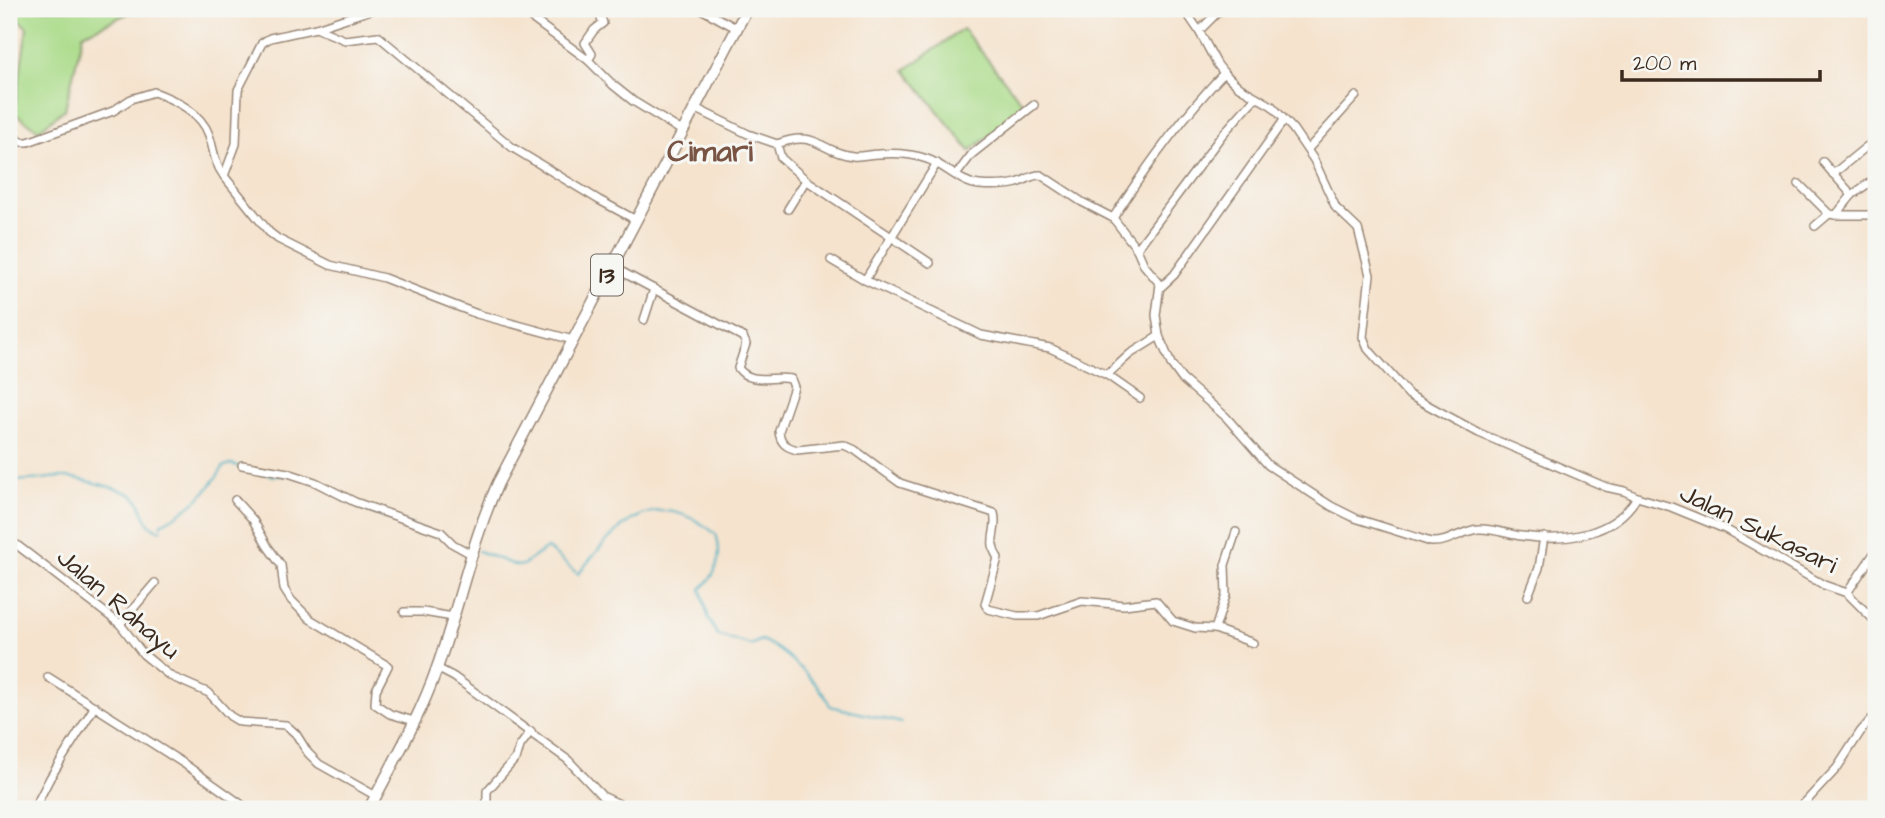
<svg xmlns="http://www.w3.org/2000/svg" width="1885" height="818" font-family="'Architects Daughter',sans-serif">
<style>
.green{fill:#aadb89;stroke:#728254;stroke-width:2}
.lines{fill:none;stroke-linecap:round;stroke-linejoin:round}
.stream{stroke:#43aec2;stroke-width:2}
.minor-casing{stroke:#988676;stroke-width:10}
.highway-casing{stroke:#988676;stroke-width:13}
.minor{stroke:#fff;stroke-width:7}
.highway{stroke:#fff;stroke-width:10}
.labels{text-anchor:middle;stroke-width:6;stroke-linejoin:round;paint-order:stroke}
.shield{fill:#f6f6f2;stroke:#73675e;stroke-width:2}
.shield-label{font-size:24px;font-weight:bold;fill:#3b2a1e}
.street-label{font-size:26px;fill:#3b2a1e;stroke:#f6f6f2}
.quarter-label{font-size:30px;font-weight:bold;fill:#795444;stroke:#f6f6f2}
</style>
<rect width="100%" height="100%" fill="#f6f6f2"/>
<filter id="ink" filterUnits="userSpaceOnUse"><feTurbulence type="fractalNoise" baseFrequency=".0143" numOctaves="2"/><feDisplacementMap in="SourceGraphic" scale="14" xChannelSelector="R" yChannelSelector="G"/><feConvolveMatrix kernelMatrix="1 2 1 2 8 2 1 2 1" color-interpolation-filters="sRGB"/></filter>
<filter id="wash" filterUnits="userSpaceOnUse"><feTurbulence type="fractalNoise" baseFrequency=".00686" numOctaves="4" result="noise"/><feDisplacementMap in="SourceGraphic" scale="28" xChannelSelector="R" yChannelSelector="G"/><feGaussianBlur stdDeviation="1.57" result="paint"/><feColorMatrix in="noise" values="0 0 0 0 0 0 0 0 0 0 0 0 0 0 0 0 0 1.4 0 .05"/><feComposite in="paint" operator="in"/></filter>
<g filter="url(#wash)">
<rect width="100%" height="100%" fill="#f5e3ce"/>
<g class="green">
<polygon points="9,9 138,9 83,34 65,109 39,130 14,113 27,28"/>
<polygon points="963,29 1026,107 970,151 905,70"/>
</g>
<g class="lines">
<g class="stream">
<polyline points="245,469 275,476 284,476"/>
<path d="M9,480c19,2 35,-2 54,-3 9,-1 61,13 69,18 15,9 7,29 29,36v-7c29,-15 46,-30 63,-58l8,-2 8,3"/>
<polyline points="344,500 382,517 414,526"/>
<polyline points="419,528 440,536"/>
<path d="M478,551l39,15 6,-1 24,-17 31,26c41,-50 75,-90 138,-40 7,21 1,41 -15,55l7,28 9,18 34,10 10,-5c21,8 61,45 69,66l72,17"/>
</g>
</g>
</g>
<g filter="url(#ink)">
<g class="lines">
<g class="minor-casing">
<g id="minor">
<polyline points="519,9 588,60 613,85 633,101 682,131"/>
<polyline points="701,9 736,28"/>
<polyline points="1184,9 1199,31 1217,64 1224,73 1239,87 1272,106 1293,129 1314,160 1336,208 1358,229 1370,275 1363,337 1368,349 1409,395 1479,433 1606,487 1624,491 1637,497"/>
<polyline points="316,28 374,9"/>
<polyline points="1199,31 1221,9"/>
<polyline points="588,60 592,54 585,43 594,30 603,23 600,16 609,9"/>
<polyline points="695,108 748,134 777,144 781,158 806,180 930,263"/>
<path d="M9,131l12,11h7l85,-31 18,-12 23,-7c21,8 47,20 55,43 5,15 5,28 15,41"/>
<path d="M777,144c41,-15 42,8 76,12 8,1 17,-2 26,-2 15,-1 34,0 48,5 18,6 33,24 52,26 12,1 26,1 38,-2 9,-2 14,-9 24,-8l41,27 31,16 24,31 7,16 16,19 -4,31 3,21 12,28 11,15 44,38 42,48 63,41 24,12 76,24c18,1 30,-11 47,-13 14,-1 29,5 43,7 42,6 92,1 116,-39l34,10 54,22 99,56 23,8 29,29"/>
<polyline points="1308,149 1356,96"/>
<polyline points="1823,162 1852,195"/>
<polyline points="937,163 865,280 981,335 1050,348 1107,375 1140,398"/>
<polyline points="1833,174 1866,147 1871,144 1876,145"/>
<polyline points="956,175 972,154 1034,105"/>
<polyline points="1799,184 1829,214"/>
<polyline points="788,209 806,180"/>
<polyline points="1836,215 1876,215"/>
<path d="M1113,218c33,-51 69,-101 111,-145"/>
<polyline points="1815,226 1829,214 1836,215 1852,195 1876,178"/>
<polyline points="1137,249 1222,135 1256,97"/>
<polyline points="831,260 865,280"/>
<path d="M611,266l132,71 3,7 -8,24c13,18 35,7 53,11l3,8 -15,44c1,12 7,16 18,19l47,-5 11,5 45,33 94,30c5,17 -8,27 4,45l-13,46 3,5 29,7h21l44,-15 42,4 32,-4 17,20 22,7 20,1 38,14"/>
<polyline points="1160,288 1174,275 1284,120"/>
<polyline points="644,320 654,289"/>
<polyline points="573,340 477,314 384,278 330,265 278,239 269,232 224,176 236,144 238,90 262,43 270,38 316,28 345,40 378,36 513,148 599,200 636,220"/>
<polyline points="1107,375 1130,354 1159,336"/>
<polyline points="242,465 288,473 315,482 355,502 441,532 453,544 471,554"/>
<polyline points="235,500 253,520 268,547 281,565 284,589 291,600 310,619 388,666 376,690 375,704 390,714 414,721"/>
<polyline points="9,539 120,624 143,654 170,676 209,693 230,716 240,722 286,725 296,734 308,753 319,764 376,796"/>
<polyline points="1847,593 1875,552"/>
<polyline points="1528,596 1539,568 1544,537"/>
<polyline points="404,612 423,612 453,617"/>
<polyline points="120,624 155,583"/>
<polyline points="1215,629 1226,595 1225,565 1236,532"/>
<polyline points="437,668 454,677 568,760 602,796 630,809"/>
<polyline points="48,677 183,763 248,809"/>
<polyline points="34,809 50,778 95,706"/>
<polyline points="487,809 487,791 517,757 520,746 531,731"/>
<polyline points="1799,809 1837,768 1861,731 1876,714"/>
</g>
</g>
<g class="highway-casing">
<path id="highway" d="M369,809c24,-46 51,-92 68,-141 22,-61 34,-125 61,-185l249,-474"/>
</g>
<use href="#minor" class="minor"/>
<use href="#highway" class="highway"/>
</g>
</g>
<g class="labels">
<rect class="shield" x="591" y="254.5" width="32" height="41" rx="5"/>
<g class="shield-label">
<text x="607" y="283">13</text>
</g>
<g class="street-label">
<text transform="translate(1759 528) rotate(26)" y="9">Jalan Sukasari</text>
<text transform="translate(119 603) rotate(41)" y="9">Jalan Rahayu</text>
</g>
<g class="quarter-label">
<text x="710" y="161">Cimari</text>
</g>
</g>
<rect width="1885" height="818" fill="none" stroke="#f6f6f2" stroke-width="35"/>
<path d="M1622 70v10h198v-10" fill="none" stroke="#3b2a1e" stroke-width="3.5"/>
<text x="1633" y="70" font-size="21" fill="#3b2a1e" stroke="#f6f6f2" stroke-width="5" paint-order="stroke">200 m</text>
</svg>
